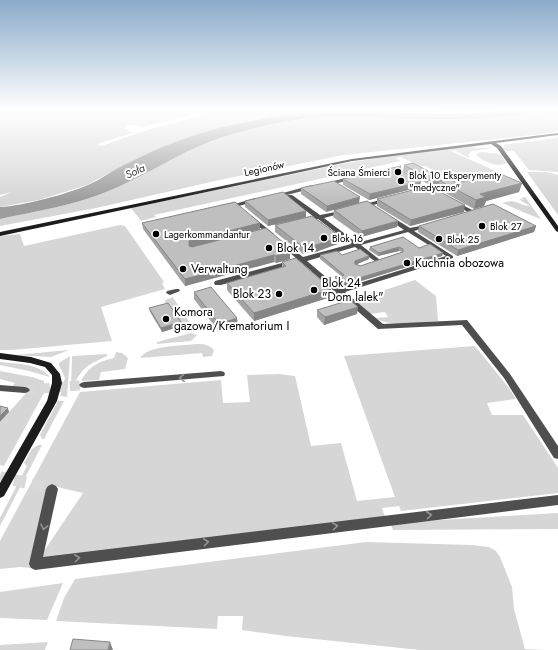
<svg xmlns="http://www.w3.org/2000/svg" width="558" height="650" font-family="Jost,sans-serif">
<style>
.green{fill:#d6d6d6;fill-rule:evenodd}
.water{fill:#9d9d9d}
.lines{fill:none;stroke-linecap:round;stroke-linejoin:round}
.street-tunnel-far1{stroke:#d9d9d9;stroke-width:10;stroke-dasharray:10 5;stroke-linecap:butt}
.street-tunnel{stroke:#d9d9d9;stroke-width:12;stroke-dasharray:12 6;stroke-linecap:butt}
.street{fill:#4f4f4f;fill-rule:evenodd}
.secondary{fill:#1c1c1c;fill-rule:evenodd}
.wall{fill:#a4a4a4}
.shaded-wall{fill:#868686}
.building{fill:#bfbfbf;stroke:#868686}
.oneway{stroke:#959595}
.poi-dot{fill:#000;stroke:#fff;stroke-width:1.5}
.labels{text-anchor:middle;stroke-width:4;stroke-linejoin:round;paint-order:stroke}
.far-street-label{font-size:10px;fill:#000;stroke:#fff}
.far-poi-label{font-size:10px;fill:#000;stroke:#fff;text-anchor:start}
.far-water-label{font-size:11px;font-style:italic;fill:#3e3e3e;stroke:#fff}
.poi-label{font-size:12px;fill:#000;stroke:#fff;text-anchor:start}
</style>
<rect width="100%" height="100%" fill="#fff"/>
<g class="green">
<path d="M0,109h479l-39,3h-80l-107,9 -51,12 -31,11 -43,19 -41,22 -48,15 -39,7v-10l12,-5 -12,3zM205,112l3,2 -61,16 -46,16 -4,-2 35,-11 -8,-5c5,-5 12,-3 18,-1z"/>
<path d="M553,109h5v22l-16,3 -199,21 -119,24 -128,29 -96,18v-7c37,-8 76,-14 111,-29 29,-12 57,-30 86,-43 27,-12 58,-20 87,-25 49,-10 101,-3 150,-3 37,1 73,-3 109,-6z"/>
<polygon points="558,137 558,172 529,170 514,151 505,151 503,149 504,145 507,144 538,141"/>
<polygon points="478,146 473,148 493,148 472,151 468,155 469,158 454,150 451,151 500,173 473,180 450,178 425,166 420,166 401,157 395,158 401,161 154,215 156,217 141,221 131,208 341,164 416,152"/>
<path d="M481,152l18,2 8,9c-10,5 -22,-1 -30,-7l-1,-2z"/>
<polygon points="527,172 547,172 558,175 558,215"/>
<path d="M525,197l16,22c-14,-5 -26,-11 -39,-16 16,-5 16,3 28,3l-10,-6v-1l5,1 -4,-2z"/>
<polygon points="120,225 125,226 164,282 162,283 165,289 101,307 112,341 12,350 0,350 0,236 20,234 24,246"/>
<path d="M415,280l21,16 2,25c-19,1 -46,7 -63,-3l13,-1 -3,-5 -15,2 -18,-13z"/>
<polygon points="173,297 174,299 193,327 184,329 165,302 165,300"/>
<polygon points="191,333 197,335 191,341 157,344 157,342"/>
<path d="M196,344c7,0 12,0 18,6l-2,6 -9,1 -1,-4 -62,5c9,-13 40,-12 56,-14z"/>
<polygon points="475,346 509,388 516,399 487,403 492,415 523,415 558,468 558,493 401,511 399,506 382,508 385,517 38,560 83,493 49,485 31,568 20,567 0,569 0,541 80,392 221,380 223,403 250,402 247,375 279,374 295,376 311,446 341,443 357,501 395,497 344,356"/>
<polygon points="69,350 51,357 16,355"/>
<path d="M116,352l6,1 6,5 -3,11 -24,3 -2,8 -18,1c8,-15 17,-19 33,-23z"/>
<path d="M107,354v2c-22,10 -25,12 -36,34l1,-34z"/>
<polygon points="70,356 67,397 60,396 65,378 59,365 59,363"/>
<path d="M0,362c18,2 38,1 50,15l-21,-6 -29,-6z"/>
<polygon points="0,371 32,377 44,381 44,393 4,466 0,465 0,422 28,391 11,388 15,383 0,379"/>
<polygon points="58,401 64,401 44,439 42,439 40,435"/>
<polygon points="38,445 42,445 0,526 0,518 27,466 24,463 32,449"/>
<polygon points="558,513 558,529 393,530 390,523"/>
<polygon points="366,542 471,545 489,547 496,551 500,557 512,587 514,609 525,649 545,650 420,650 286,636 242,630 243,616 218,616 217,629 56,621 64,598 75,579"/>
<polygon points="63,583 47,620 0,618 0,592"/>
<polygon points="48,642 45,650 0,650 0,645"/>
</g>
<path class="water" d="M508,109h45l-10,4c-36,3 -72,7 -109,6 -49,0 -101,-7 -150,3 -29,5 -60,13 -87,25 -29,13 -57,31 -86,43 -35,15 -74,21 -111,29v-12c23,-1 67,-13 88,-22 14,-6 26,-16 40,-22 32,-16 65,-29 99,-37 45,-10 90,-15 136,-14 48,0 98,6 145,-3z"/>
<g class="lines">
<g class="street-tunnel-far1">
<polyline points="25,390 84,385"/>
<polyline points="0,476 18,481"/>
</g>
<polyline class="street-tunnel" points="14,480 52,489"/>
<g class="street">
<polygon points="353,176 355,177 355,179 325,186 322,184"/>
<polygon points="443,183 445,184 445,186 423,192 420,190"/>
<polygon points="312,185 314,186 314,188 275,198 272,196"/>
<path d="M288,195h4l28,20 26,-5v2l-22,6 33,25 47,-13 -16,-11v-2h4l18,11 20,-4v2l-16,5 39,25v2l-108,34 38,32 84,-4 43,54 48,72v13l-4,-1 -50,-80 -42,-53 -84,4 -40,-35h-3v-2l-34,-30 -80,23h-6l-1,-2 1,-2 82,-22 -16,-14v-2h4l18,14 48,-13 -33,-25 -15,3v-2l11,-3 -26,-20zM408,232l38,24 -106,33 -33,-28 48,-14 21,15h4v-2l-19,-15z"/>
<polygon points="255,198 258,200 257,201 228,209 225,207"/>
<polygon points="387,198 390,200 389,201 361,208 358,206"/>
<polygon points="455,201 476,212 477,213 474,215 472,214 453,204 453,202"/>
<polygon points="252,216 274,234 274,236 270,236 250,219 250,217"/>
<polygon points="176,289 179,289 180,291 170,295 166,293 167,291"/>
<polygon points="221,371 224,372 225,374 224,376 84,388 81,387 79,385 81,383 84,382"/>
<polygon points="0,385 25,387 28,388 30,390 28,392 25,393 0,391"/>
<polygon points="52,484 56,486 58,489 43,557 558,495 558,505 35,570 31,568 29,564 46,489 48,486"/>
</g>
<g class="secondary">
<polygon points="558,133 558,135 496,143 501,146 558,226 558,232 556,231 497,148 491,144 352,161 0,236 0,232 352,159"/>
<polygon points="0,353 31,357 51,363 60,374 62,383 57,401 4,496 0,498 0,483 47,401 52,383 52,375 45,367 30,363 0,359"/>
</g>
</g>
<g class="wall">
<polygon points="404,165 441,180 457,183 522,183 519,192 486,201 484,206 474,209 438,189 439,184 430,185 403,171"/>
<polygon points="401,166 401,171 420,187 369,200 343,185 343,179"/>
<polygon points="334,181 326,212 301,194 301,188"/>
<polygon points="377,199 464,212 410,226 377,206"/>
<polygon points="245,201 306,217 340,243 313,253 312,251 303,254 275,232 275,225 304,218 268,226 245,207"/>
<polygon points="334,210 398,221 397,227 361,237 333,217"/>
<polygon points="142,223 260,223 260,229 290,248 290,259 276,263 274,262 185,286 143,229"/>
<polygon points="419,226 536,226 534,232 457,256 418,232"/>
<polygon points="370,247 419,248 443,253 442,256 342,287 335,281 335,277 341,276 320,259 320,255 342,255 369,256 369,259 357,264 360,266 402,252 399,251 378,256 369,250"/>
<polygon points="282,262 331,297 254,321 227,290 227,283 282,267"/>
<polygon points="194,292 238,326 219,332 194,299"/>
<polygon points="149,308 181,322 182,326 162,332 150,312"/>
<polygon points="317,310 357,314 324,325 317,317"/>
</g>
<g class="shaded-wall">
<polygon points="401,166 400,171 398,168"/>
<polygon points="441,178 439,184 430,185 431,180"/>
<polygon points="421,182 420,187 369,200 370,194"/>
<polygon points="522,183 519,192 486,201 484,206 474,209 476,200 480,194"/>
<polygon points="360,197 359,203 326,212 327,206"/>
<polygon points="465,205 464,212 410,226 411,220"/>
<polygon points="306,211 306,217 268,226 268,220"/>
<polygon points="398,221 397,227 361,237 362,231"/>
<polygon points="260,223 260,229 190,248 189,246 189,241"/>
<polygon points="536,226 534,232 457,256 458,250"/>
<polygon points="341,237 340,243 313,253 313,246"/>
<polygon points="312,245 312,251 303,254 303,247"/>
<polygon points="399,247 399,251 378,256 379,253"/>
<polygon points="290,248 290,259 276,263 276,256 288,251"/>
<polygon points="443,253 442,256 342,287 342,283"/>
<polygon points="274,255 274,262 185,286 185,279"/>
<polygon points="369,256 369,259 355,265 355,261"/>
<polygon points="331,289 331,297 254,321 254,313"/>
<polygon points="358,307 357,314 324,325 325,317"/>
<polygon points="237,318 238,326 219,332 219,324"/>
<polygon points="181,322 182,326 162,332 161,328"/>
<polygon points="8,408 9,412 0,422 0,416"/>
<polygon points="110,642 113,650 108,650"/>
</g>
<g class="building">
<polygon points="413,163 441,178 431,180 404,165"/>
<polygon points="401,166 398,168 400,170 421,182 370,194 343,179"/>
<polygon points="498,173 522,183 480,194 486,197 476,200 440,181 448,178 457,183"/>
<polygon points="334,181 360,197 327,206 301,188"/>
<polygon points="429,186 465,205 411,220 377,199"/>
<polygon points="283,192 306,211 268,220 245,201"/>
<polygon points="367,201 398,221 362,231 334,210"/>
<polygon points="235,202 260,223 189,241 189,246 192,247 266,228 290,248 288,251 290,252 276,256 274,255 185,279 142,223"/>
<polygon points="493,204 536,226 458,250 419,226"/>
<polygon points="312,216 341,237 313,246 312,245 303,247 275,225"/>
<polygon points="403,237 419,248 430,244 443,253 342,283 335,277 344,275 320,255 337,251 342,255 360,249 369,256 355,261 355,264 360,266 403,252 403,249 399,247 379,253 370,247"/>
<polygon points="296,258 331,289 254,313 227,283 286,266 282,262"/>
<polygon points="211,287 237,318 219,324 194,292"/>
<polygon points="350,300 358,307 325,317 317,310"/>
<polygon points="168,303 181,322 161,328 149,308"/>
<polygon points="0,406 8,408 0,416"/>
<polygon points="73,639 110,642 108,650 70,650"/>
</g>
<defs><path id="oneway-chevron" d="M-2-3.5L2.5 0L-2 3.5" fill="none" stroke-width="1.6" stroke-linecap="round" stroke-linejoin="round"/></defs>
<g class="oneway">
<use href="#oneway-chevron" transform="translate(182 378) rotate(176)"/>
<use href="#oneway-chevron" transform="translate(429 515) rotate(-7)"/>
<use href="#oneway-chevron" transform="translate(335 526) rotate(-7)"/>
<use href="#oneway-chevron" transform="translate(44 527) rotate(103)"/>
<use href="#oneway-chevron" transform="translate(206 542) rotate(-7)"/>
<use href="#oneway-chevron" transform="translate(77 558) rotate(-7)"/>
</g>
<linearGradient id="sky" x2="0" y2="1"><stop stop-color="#8aabca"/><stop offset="0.55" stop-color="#fff"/><stop offset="1" stop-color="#fff" stop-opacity="0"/></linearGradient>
<rect width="558" height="200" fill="url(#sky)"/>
<g class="poi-dot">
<circle cx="398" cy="172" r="4"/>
<circle cx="401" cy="181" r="4"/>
<circle cx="482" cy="226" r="4"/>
<circle cx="156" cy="234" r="4"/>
<circle cx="324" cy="238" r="4"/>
<circle cx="439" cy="239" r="4"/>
<circle cx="269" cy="248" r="4"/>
<circle cx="407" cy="263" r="4"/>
<circle cx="183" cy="269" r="4"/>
<circle cx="314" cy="290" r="4"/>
<circle cx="279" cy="294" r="4"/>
<circle cx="166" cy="319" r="4"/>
</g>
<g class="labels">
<g class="far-street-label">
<text transform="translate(264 168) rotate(-12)" y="4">Legionów</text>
</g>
<g class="far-poi-label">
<text x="390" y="176" text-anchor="end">Ściana Śmierci</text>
<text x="409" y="179">Blok 10 Eksperymenty<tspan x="409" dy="12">"medyczne"</tspan></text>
<text x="490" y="230">Blok 27</text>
<text x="164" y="238">Lagerkommandantur</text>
<text x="332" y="242">Blok 16</text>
<text x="447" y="243">Blok 25</text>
</g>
<g class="far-water-label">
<text transform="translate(135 171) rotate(-25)" y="4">Soła</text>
</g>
<g class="poi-label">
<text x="277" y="252">Blok 14</text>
<text x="415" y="267">Kuchnia obozowa</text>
<text x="191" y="273">Verwaltung</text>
<text x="322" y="287">Blok 24<tspan x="322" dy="14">"Dom lalek"</tspan></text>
<text x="271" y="298" text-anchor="end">Blok 23</text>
<text x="174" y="316">Komora<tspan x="174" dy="14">gazowa/Krematorium I</tspan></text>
</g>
</g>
</svg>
